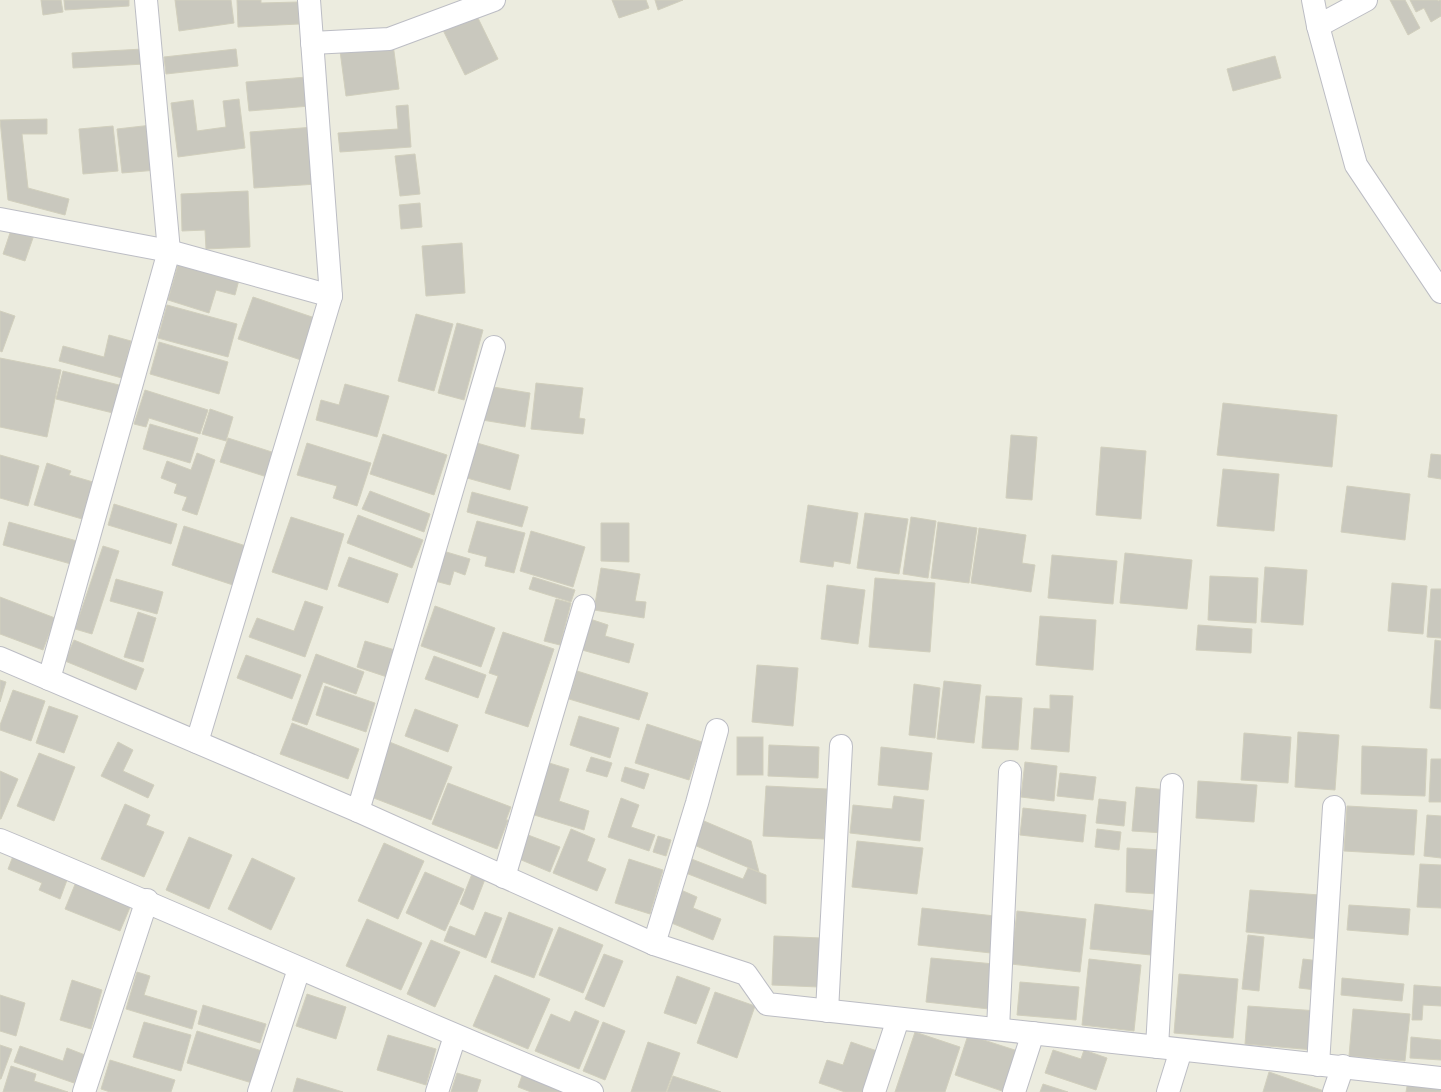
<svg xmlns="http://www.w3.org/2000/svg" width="1441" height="1092" font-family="'Sofia Sans Condensed',sans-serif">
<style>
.building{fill:#c9c8be;stroke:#d1cfbd}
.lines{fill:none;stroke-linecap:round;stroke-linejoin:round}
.minor-casing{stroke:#bcbdc4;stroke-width:24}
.minor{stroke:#fff;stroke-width:22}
</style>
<rect width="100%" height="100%" fill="#ececdf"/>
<g class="building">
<polygon points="41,0 61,0 63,12 43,15"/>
<polygon points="64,0 129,0 129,6 65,10"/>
<polygon points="175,0 231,0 234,23 179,31"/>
<polygon points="237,0 261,0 261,3 298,2 299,24 238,27"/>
<polygon points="612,0 646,0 649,8 619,18"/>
<polygon points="655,0 683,0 658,10"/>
<polygon points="1390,0 1405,0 1420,28 1408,35"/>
<polygon points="1410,0 1437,0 1438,1 1441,0 1441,16 1431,22 1424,8 1416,12"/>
<polygon points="476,14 498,59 465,75 443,30"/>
<polygon points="393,44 399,89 346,96 340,51"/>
<polygon points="143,49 144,64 73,68 72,53"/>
<polygon points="236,49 238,66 166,74 164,57"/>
<polygon points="1275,56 1281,78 1233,91 1227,69"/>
<polygon points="307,77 310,106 249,111 246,82"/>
<polygon points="239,99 245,148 178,157 171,103 193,100 197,131 226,127 223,101"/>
<polygon points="408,105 411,147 340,152 338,133 398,129 396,106"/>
<polygon points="47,119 47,134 22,134 28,188 69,199 65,215 8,200 0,120"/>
<polygon points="152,125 157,170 122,173 117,129"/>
<polygon points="113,126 118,171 83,174 79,129"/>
<polygon points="314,127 318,184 254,188 250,132"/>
<polygon points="415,154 420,194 400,196 395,156"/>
<polygon points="248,191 250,247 206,249 205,230 182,231 181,194"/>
<polygon points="420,203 422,227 401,229 399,205"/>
<polygon points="12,227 34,235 25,261 3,254"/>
<polygon points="462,243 465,293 426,296 422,246"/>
<polygon points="180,258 240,276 235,295 216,290 209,313 168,300"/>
<polygon points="253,297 318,319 304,361 238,339"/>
<polygon points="167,305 237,324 228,357 158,338"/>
<polygon points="0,311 15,316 2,352 0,351"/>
<polygon points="416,314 453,324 434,391 398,381"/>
<polygon points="457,323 483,330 464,400 438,393"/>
<polygon points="109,335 131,341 122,378 59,361 63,346 104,357"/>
<polygon points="159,342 228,362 219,394 150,374"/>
<polygon points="0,358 61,370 47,437 0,427"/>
<polygon points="63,371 123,386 117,414 56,399"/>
<polygon points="536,383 583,388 579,418 585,419 583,434 531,429"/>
<polygon points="345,384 389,396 377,437 316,420 321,400 339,405"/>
<polygon points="487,386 530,393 525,427 482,420"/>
<polygon points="145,390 208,410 200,434 149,418 146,427 134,424"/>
<polygon points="1223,403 1337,415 1332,467 1217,455"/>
<polygon points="210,409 233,417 226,441 202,434"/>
<polygon points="150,424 198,438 190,463 143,449"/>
<polygon points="383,434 447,455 434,495 370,474"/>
<polygon points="1011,435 1037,437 1032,500 1006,498"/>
<polygon points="228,438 275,453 267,477 220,462"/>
<polygon points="307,443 371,463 357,506 333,498 337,486 297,475"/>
<polygon points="477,443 519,455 510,490 467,478"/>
<polygon points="1101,447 1146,451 1141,519 1096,515"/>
<polygon points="197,453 215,460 197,515 182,510 187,497 174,493 177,484 161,478 167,461 191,470"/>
<polygon points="1431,454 1441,455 1441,479 1428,477"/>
<polygon points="0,455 39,466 28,506 0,498"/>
<polygon points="47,463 71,471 69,475 100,484 89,521 34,505"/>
<polygon points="1223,469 1279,474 1274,531 1217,526"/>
<polygon points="1347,486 1410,494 1405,540 1341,532"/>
<polygon points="370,491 430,514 424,532 362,509"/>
<polygon points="472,492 528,507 522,527 467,512"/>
<polygon points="114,504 177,524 171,544 108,525"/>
<polygon points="808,505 858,513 850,564 834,561 833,567 800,562"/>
<polygon points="865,513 908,519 899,574 857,568"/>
<polygon points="358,515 423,540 412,568 347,543"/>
<polygon points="291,517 344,534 327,590 272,572"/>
<polygon points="911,517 936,521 928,578 903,574"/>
<polygon points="477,521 525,533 514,573 485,566 487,557 468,552"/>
<polygon points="9,522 77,541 71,564 3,545"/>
<polygon points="938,522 977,528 969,583 931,578"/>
<polygon points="601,523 629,523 629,562 601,561"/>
<polygon points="184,526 246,546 233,585 172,565"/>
<polygon points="979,528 1026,535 1022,563 1035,565 1031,592 971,583"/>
<polygon points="531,531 585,547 573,587 520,571"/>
<polygon points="103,546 119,551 92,634 75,629"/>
<polygon points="443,551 470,559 465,575 454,571 450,585 435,581"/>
<polygon points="1125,553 1192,560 1187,609 1120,603"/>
<polygon points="1052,555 1117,561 1113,604 1048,598"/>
<polygon points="349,557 398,574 388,603 338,586"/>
<polygon points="1265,567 1307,570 1303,625 1261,622"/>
<polygon points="601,568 640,574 635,601 646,602 644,618 594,610"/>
<polygon points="1210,576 1258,578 1256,623 1208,620"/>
<polygon points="533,577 575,590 571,602 529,589"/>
<polygon points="875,578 935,583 930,652 869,647"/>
<polygon points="116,579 163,592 157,614 110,601"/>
<polygon points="1392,583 1427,586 1423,634 1388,631"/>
<polygon points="827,585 865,590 858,644 821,639"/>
<polygon points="1431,589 1441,589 1441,638 1427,637"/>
<polygon points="0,597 55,618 43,650 0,634"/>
<polygon points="556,599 571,603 560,645 544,641"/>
<polygon points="305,601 323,607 305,657 249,637 257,618 294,631"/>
<polygon points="435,606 495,628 481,667 421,646"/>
<polygon points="138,612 156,618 143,662 124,657"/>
<polygon points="1040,616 1096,620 1093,670 1036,665"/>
<polygon points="590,619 608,625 605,636 634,644 629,663 582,650"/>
<polygon points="1198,625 1252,629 1251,653 1196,650"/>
<polygon points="503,632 554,649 528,727 485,713 498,676 489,673"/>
<polygon points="74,640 144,669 136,690 65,661"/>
<polygon points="1435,640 1441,641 1441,709 1430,708"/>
<polygon points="365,641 395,650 387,677 357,667"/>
<polygon points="316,654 364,672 356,694 323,682 307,725 292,720"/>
<polygon points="246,655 301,675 292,699 237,678"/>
<polygon points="434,656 486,675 478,698 425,679"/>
<polygon points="757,665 798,668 793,726 752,722"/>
<polygon points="577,671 648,693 639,720 569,699"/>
<polygon points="0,680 6,682 0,702"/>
<polygon points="944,681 981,685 974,743 937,739"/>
<polygon points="914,684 940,688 935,738 909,735"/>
<polygon points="325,686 375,703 366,732 316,715"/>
<polygon points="13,690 45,701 31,741 0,730 0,725"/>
<polygon points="1050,695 1073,696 1069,752 1031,749 1034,708 1050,709"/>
<polygon points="986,696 1022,698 1018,750 982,748"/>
<polygon points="49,706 78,716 64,753 36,743"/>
<polygon points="415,709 458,725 448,752 405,736"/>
<polygon points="579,716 619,728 610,758 570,745"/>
<polygon points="292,723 359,749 348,779 280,754"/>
<polygon points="647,724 702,742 689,780 635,763"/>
<polygon points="1298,732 1339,735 1335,790 1295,787"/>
<polygon points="1244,733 1291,737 1288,783 1241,780"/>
<rect x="737" y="737" width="26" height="38"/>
<polygon points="387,741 452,767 431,820 366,795"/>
<polygon points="118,742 133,750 123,771 154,785 148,798 101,776"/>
<polygon points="769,745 819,747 818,778 768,776"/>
<polygon points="1362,746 1427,749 1425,796 1361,794"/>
<polygon points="881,747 932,753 928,790 878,785"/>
<polygon points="39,753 75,767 54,821 17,806"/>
<polygon points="591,757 612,763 607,777 586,771"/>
<polygon points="1431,759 1441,759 1441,802 1429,802"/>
<polygon points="546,762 569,769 559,801 589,811 584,830 531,814"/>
<polygon points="1025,762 1057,766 1054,801 1021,797"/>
<polygon points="625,767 649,774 644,789 621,781"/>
<polygon points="0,771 18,779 1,819 0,819"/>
<polygon points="1060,773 1096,777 1093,800 1057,796"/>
<polygon points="1198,781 1257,785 1254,822 1196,818"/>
<polygon points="448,783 511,807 506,820 508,820 497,849 432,824"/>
<polygon points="766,786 827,789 824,839 763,836"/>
<polygon points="1136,787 1168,790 1164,833 1132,831"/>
<polygon points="894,796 924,800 920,841 850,833 853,805 892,809"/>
<polygon points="621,798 639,805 631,827 655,835 649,851 608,837"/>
<polygon points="1099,799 1126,802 1124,826 1096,823"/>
<polygon points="125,804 150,815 146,825 164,832 144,877 101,859"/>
<polygon points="1347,806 1417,810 1414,855 1344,851"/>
<polygon points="1023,808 1086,815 1083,842 1020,835"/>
<polygon points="1427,815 1441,816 1441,858 1424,856"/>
<polygon points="704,821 751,841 759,872 694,845"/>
<polygon points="571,829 595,839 587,861 606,869 597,891 553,873"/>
<polygon points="1097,829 1121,832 1119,850 1095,847"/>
<polygon points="528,835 560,847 550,872 519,859"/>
<polygon points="658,836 671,840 666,856 653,852"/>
<polygon points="189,837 232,855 209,909 166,890"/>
<polygon points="857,841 923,848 917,894 852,887"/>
<polygon points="384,843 424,861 398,919 358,901"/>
<polygon points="1127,848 1160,850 1158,894 1126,892"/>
<polygon points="15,851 70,872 60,899 39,890 42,883 8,869"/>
<polygon points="252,858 295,878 271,930 228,909"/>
<polygon points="689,858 743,879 748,868 766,875 766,904 683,872"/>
<polygon points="629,859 663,870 650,914 615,903"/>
<polygon points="1420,864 1441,865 1441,908 1417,907"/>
<polygon points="474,869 487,874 473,910 460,904"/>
<polygon points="425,872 464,889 445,931 406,913"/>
<polygon points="76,882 131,905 120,931 65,909"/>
<polygon points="681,890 697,897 693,908 721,919 713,940 669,922"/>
<polygon points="1250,890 1320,895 1317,939 1246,932"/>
<polygon points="1095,904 1155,911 1151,955 1090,949"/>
<polygon points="1349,905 1410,909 1408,935 1347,930"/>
<polygon points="922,908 995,916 991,953 918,945"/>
<polygon points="1017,911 1086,919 1080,972 1011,964"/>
<polygon points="485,912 502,918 486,958 444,941 450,926 475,936"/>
<polygon points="509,912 553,929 534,978 491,962"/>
<polygon points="367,919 422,943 401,990 346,966"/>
<polygon points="559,927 603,945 583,993 539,975"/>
<polygon points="1248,935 1264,937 1259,991 1242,989"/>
<polygon points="774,936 821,938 819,987 772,985"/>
<polygon points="431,940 460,952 435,1007 407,994"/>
<polygon points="604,954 623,961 604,1007 585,999"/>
<polygon points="931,958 994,964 989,1009 926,1002"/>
<polygon points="1089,959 1141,965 1134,1031 1082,1025"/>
<polygon points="1303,959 1320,961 1316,990 1299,988"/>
<polygon points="137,972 150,976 144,995 197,1011 192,1029 126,1009"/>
<polygon points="1179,974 1238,979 1233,1038 1174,1033"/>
<polygon points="495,975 550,999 528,1049 473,1026"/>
<polygon points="677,976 710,988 696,1024 664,1013"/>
<polygon points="1342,978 1404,984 1402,1001 1341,995"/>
<polygon points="72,980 102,990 91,1029 60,1020"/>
<polygon points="1020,982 1079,987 1076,1020 1017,1015"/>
<polygon points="1414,985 1441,987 1441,1006 1423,1005 1422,1020 1412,1020"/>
<polygon points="715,992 755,1006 737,1058 697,1043"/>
<polygon points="307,994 346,1007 336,1039 296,1026"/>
<polygon points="0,995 25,1003 16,1036 0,1031"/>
<polygon points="203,1005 266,1024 260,1043 198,1024"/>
<polygon points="1248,1006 1318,1011 1314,1050 1245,1044"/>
<polygon points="1353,1009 1410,1014 1405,1061 1349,1056"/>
<polygon points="575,1011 599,1021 579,1069 535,1051 551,1014 570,1022"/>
<polygon points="144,1022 191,1035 181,1071 133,1057"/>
<polygon points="603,1022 625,1031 605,1080 583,1071"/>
<polygon points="197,1031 262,1051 252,1083 187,1063"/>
<polygon points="915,1032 960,1047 945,1092 895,1092"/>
<polygon points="388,1035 436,1049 426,1085 377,1070"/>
<polygon points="968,1035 1021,1052 1005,1092 955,1075"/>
<polygon points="1411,1037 1441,1040 1441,1060 1410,1058"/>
<polygon points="648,1042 680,1053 666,1092 631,1092"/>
<polygon points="851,1042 883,1053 870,1092 845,1092 819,1083 827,1060 843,1065"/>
<polygon points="0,1045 12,1049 1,1079 0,1079"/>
<polygon points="20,1046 63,1061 67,1048 85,1055 74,1083 14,1062"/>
<polygon points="1053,1050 1081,1059 1084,1050 1107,1058 1096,1090 1045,1073"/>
<polygon points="110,1060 175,1080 171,1092 110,1092 101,1089"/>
<polygon points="11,1066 36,1074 34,1081 68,1092 3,1092"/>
<polygon points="524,1070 565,1086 563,1092 531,1092 518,1087"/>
<polygon points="1269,1072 1327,1092 1263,1092"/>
<polygon points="457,1073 481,1080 477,1092 451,1092"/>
<polygon points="673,1076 721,1092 667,1092"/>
<polygon points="297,1078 343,1092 293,1092"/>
<polygon points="1408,1081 1441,1090 1441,1092 1406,1092"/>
<polygon points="1043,1084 1068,1092 1040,1092"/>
</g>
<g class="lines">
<g class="minor-casing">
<g id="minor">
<polyline points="1313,0 1318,26 1356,165 1441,292"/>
<polyline points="1318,26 1366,0"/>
<polyline points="312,43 389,39 494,0"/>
<polyline points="0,219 169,251 331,296"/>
<polyline points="0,658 358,811 654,944 746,974 767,1004 1441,1078"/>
<polyline points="49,679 169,251 146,0"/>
<polyline points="197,742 331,296 309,0"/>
<polyline points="358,811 494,347"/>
<path d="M0,840c198,82 393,171 592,252"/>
<polyline points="504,877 584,606"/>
<polyline points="654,944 697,803 717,730"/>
<polyline points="827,1011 841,746"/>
<polyline points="998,1029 1010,772"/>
<polyline points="1157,1047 1172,785"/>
<polyline points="1318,1065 1334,807"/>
<polyline points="84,1092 147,900"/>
<polyline points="259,1092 299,969"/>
<polyline points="437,1092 455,1036"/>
<polyline points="874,1092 898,1019"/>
<polyline points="1014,1092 1033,1033"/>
<polyline points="1168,1092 1181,1050"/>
<polyline points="1334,1092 1343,1066"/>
</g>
</g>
<use href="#minor" class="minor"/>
</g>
</svg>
